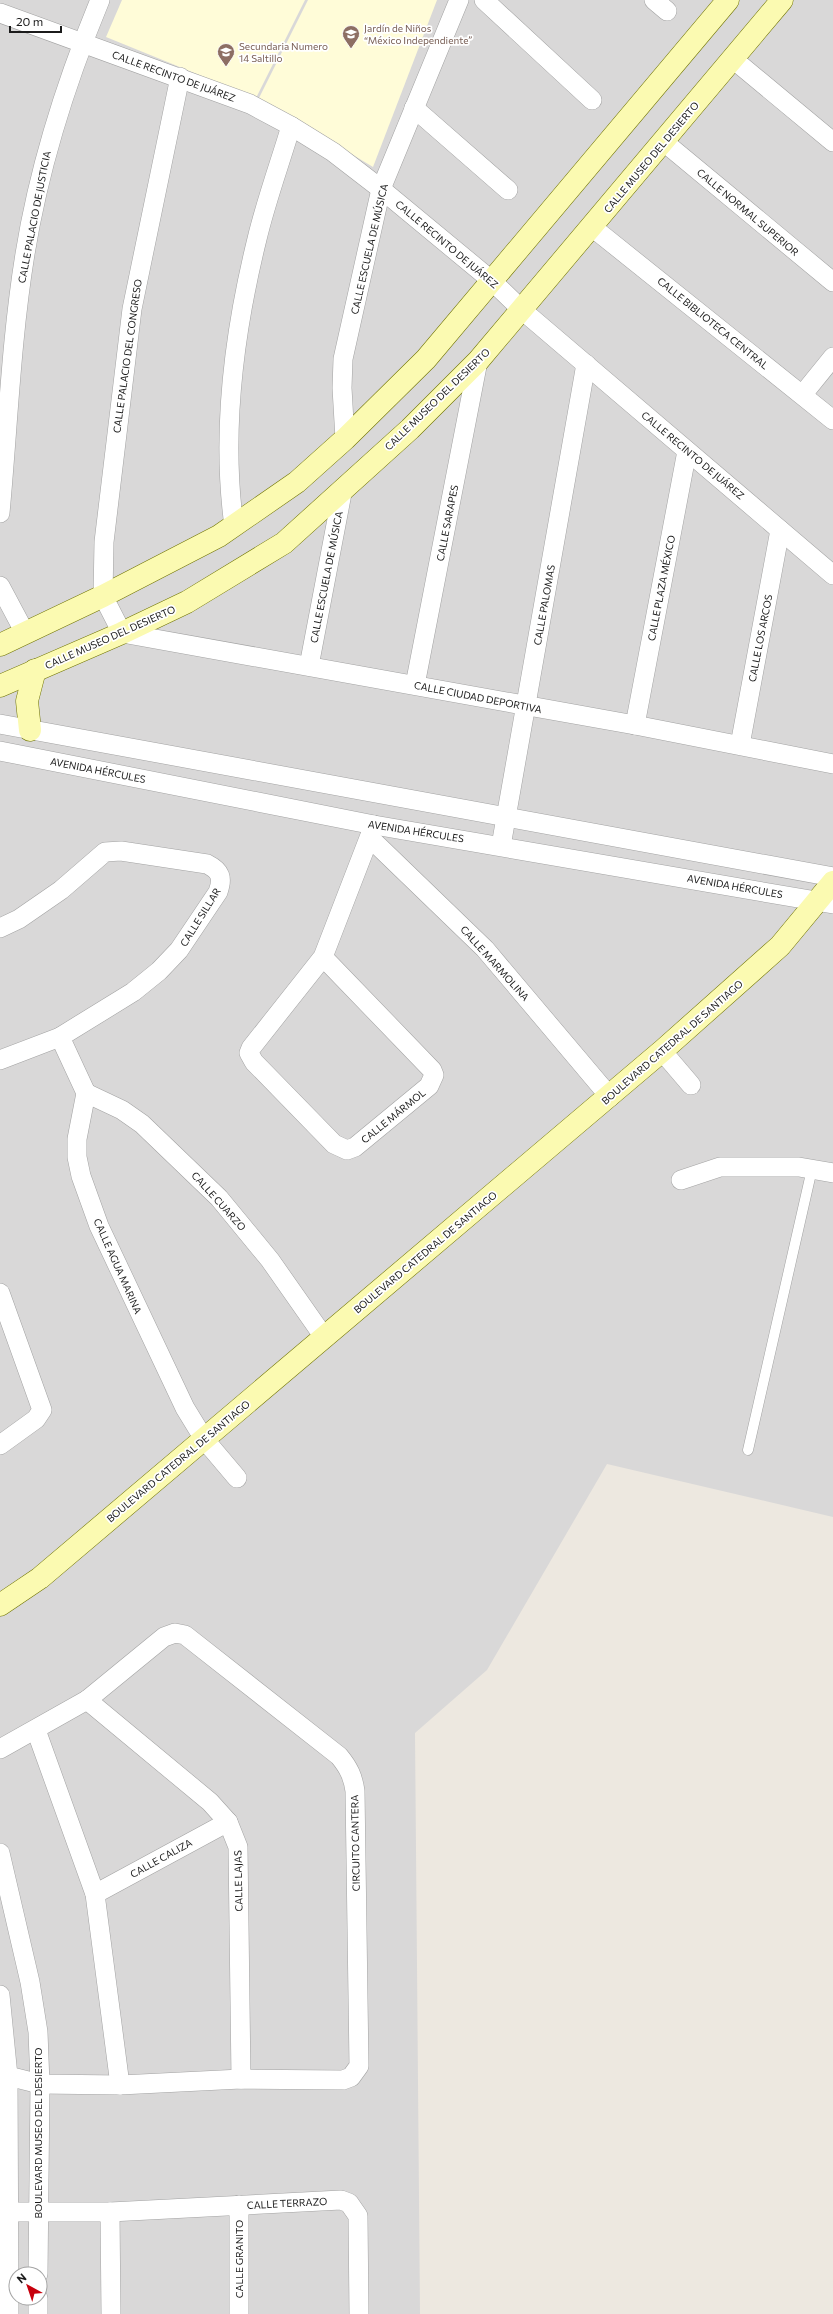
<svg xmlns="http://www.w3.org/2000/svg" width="833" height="2314" viewBox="0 0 833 2314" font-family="Commissioner,sans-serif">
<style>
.residential{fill:#d9d8d8;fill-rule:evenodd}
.education{fill:#fffcd8}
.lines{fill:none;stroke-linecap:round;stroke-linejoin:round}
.lane-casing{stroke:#a2a2a2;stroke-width:11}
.street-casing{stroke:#a2a2a2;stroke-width:20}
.secondary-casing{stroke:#6f7301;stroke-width:23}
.lane{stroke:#fff;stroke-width:10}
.street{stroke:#fff;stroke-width:19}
.secondary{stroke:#fbfab1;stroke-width:22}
.labels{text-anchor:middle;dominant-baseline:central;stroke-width:3.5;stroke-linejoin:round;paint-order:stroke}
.education-label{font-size:10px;fill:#785e54;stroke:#fff;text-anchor:start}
.street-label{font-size:10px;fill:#1b1b1b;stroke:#fff}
</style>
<rect width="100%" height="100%" fill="#ede8e0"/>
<!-- residential -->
<path class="residential" d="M0,0H833V1517L607,1464L487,1670L415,1733L420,2314H0ZM16,2274H40V2298H16Z"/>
<!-- education -->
<g class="education">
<path d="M122,0H305L256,98L106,37Z"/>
<path d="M308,0H437L373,167L259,98Z"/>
</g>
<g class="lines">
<defs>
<path id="lane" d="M748,1450L812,1169"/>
<g id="street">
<path d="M484,0L592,100"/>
<path d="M654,0L667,11"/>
<path d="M0,13L250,104L291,126L333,152L381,189L491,280L522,310L833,575"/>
<path d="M733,59L833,142"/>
<path d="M180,77L132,309L104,542L103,596L122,633L635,725L833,764"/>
<path d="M414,108L508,190"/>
<path d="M664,142L833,282"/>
<path d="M592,227L833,420"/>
<path d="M803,394L833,357"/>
<path d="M345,439L342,388L343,359L381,189L459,0"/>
<path d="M0,513C8,427 11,340 25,254C39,167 66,82 100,0"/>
<path d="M234,526C221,431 234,332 257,239C266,201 280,163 291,126"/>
<path d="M0,586L25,633"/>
<path d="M309,666L343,488"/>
<path d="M415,685L478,361"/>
<path d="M0,724L833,877"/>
<path d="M635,725L687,451"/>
<path d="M740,745L780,530"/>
<path d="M0,751L374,825L833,904"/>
<path d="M370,838L485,949L610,1097"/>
<path d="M501,846L586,364"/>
<path d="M0,928L19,919L61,890L105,852L121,851L207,864C221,871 223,878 218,892L179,950L159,971L133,992L60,1037L0,1060"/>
<path d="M323,957L432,1070L434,1075L429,1086L355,1147L347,1150L334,1144L254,1062L249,1053L251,1048L323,957L374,825"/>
<path d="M60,1037L86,1093L77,1139V1157L81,1176L99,1226L185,1408L204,1439L237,1478"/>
<path d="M662,1051L691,1085"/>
<path d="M86,1093L122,1110L142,1124L219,1198L270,1260L324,1337"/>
<path d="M681,1180L720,1167H799L833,1173"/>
<path d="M0,1293L42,1410L36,1419L0,1445"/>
<path d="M87,1700L210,1802L228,1822L238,1847L241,2079"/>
<path d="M36,1730L95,1894L120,2085"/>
<path d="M0,1749L87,1700L164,1637L175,1633L185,1635L339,1756C349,1768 353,1777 355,1791L359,2066L351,2077L343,2080L241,2079L120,2085L40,2084L8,2076"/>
<path d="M0,1853L30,1982L38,2032L40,2084L38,2274"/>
<path d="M95,1894L228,1822"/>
<path d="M0,1995L8,2076L9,2314"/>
<path d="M239,2205V2314"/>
<path d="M0,2212H110L341,2200L349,2203L358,2216L359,2314"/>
<path d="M110,2212L111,2314"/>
<path d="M38,2298V2314"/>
</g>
<g id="secondary">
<path d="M0,645L103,596L219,536L297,482L345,439L426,359L728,0"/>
<path d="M0,686L122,633L187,602L284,543L410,429L478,361L782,0"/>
<path d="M30,730L27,701L35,670"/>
<path d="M0,1605L40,1578L662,1051L780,946L833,882"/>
</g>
</defs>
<!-- lane casing -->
<use href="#lane" class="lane-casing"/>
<!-- street casing -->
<use href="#street" class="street-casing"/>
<!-- secondary casing -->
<use href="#secondary" class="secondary-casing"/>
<!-- lane -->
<use href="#lane" class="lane"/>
<!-- street -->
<use href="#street" class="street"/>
<!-- secondary -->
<use href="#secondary" class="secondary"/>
</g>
<!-- icons -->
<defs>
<symbol id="school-pin" viewBox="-11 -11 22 30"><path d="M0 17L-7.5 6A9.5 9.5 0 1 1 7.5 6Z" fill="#8d6e63" stroke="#fff"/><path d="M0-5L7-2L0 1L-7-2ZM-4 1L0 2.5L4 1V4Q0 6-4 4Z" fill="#fff"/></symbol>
</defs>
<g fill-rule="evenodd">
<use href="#school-pin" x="341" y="24" width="20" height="27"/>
<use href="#school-pin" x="216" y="42" width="20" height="27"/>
</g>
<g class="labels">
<!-- education labels -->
<g class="education-label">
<text x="364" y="28">Jardín de Niños<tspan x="364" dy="12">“México Independiente”</tspan></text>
<text x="239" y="46">Secundaria Numero<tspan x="239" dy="12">14 Saltillo</tspan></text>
</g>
<!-- street labels -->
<g class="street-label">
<text transform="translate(174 76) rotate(20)">CALLE RECINTO DE JUÁREZ</text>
<text transform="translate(651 157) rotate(-50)">CALLE MUSEO DEL DESIERTO</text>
<text transform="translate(748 212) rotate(40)">CALLE NORMAL SUPERIOR</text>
<text transform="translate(34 217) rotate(-79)">CALLE PALACIO DE JUSTICIA</text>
<text transform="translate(447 244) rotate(40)">CALLE RECINTO DE JUÁREZ</text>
<text transform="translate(369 249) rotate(-77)">CALLE ESCUELA DE MÚSICA</text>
<text transform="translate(713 323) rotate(39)">CALLE BIBLIOTECA CENTRAL</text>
<text transform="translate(127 356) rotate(-82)">CALLE PALACIO DEL CONGRESO</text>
<text transform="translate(437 399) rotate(-44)">CALLE MUSEO DEL DESIERTO</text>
<text transform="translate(693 455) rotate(40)">CALLE RECINTO DE JUÁREZ</text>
<text transform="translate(447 523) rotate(-79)">CALLE SARAPES</text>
<text transform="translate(326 577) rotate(-79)">CALLE ESCUELA DE MÚSICA</text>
<text transform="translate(661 588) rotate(-79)">CALLE PLAZA MÉXICO</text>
<text transform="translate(544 605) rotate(-80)">CALLE PALOMAS</text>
<text transform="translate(110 637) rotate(-24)">CALLE MUSEO DEL DESIERTO</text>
<text transform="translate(760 638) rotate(-79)">CALLE LOS ARCOS</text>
<text transform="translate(478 697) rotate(11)">CALLE CIUDAD DEPORTIVA</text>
<text transform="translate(98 770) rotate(11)">AVENIDA HÉRCULES</text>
<text transform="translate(416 831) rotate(9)">AVENIDA HÉRCULES</text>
<text transform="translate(735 886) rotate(10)">AVENIDA HÉRCULES</text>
<text transform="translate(200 917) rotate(-58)">CALLE SILLAR</text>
<text transform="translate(495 963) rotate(48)">CALLE MARMOLINA</text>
<text transform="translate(672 1042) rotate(-41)">BOULEVARD CATEDRAL DE SANTIAGO</text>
<text transform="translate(393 1116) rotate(-39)">CALLE MÁRMOL</text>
<text transform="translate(219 1201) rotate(48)">CALLE CUARZO</text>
<text transform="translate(425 1252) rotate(-40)">BOULEVARD CATEDRAL DE SANTIAGO</text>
<text transform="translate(118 1266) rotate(66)">CALLE AGUA MARINA</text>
<text transform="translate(178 1461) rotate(-40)">BOULEVARD CATEDRAL DE SANTIAGO</text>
<text transform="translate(355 1843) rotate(-91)">CIRCUITO CANTERA</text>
<text transform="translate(161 1858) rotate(-29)">CALLE CALIZA</text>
<text transform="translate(238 1881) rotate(-91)">CALLE LAJAS</text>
<text transform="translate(38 2133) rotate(-90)">BOULEVARD MUSEO DEL DESIERTO</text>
<text transform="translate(287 2203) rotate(-3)">CALLE TERRAZO</text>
<text transform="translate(239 2259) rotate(-90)">CALLE GRANITO</text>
</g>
</g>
<!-- north arrow -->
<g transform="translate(28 2286) rotate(320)"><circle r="19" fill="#ffffff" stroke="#a4a4a4"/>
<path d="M0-3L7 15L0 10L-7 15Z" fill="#c7000d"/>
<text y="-6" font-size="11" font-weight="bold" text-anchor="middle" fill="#1b1b1b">N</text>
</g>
<!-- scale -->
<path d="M10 26v6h51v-6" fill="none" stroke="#1b1b1b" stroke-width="2"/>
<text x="16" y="26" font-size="12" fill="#1b1b1b" stroke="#ffffff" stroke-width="3" paint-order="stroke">20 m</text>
</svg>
